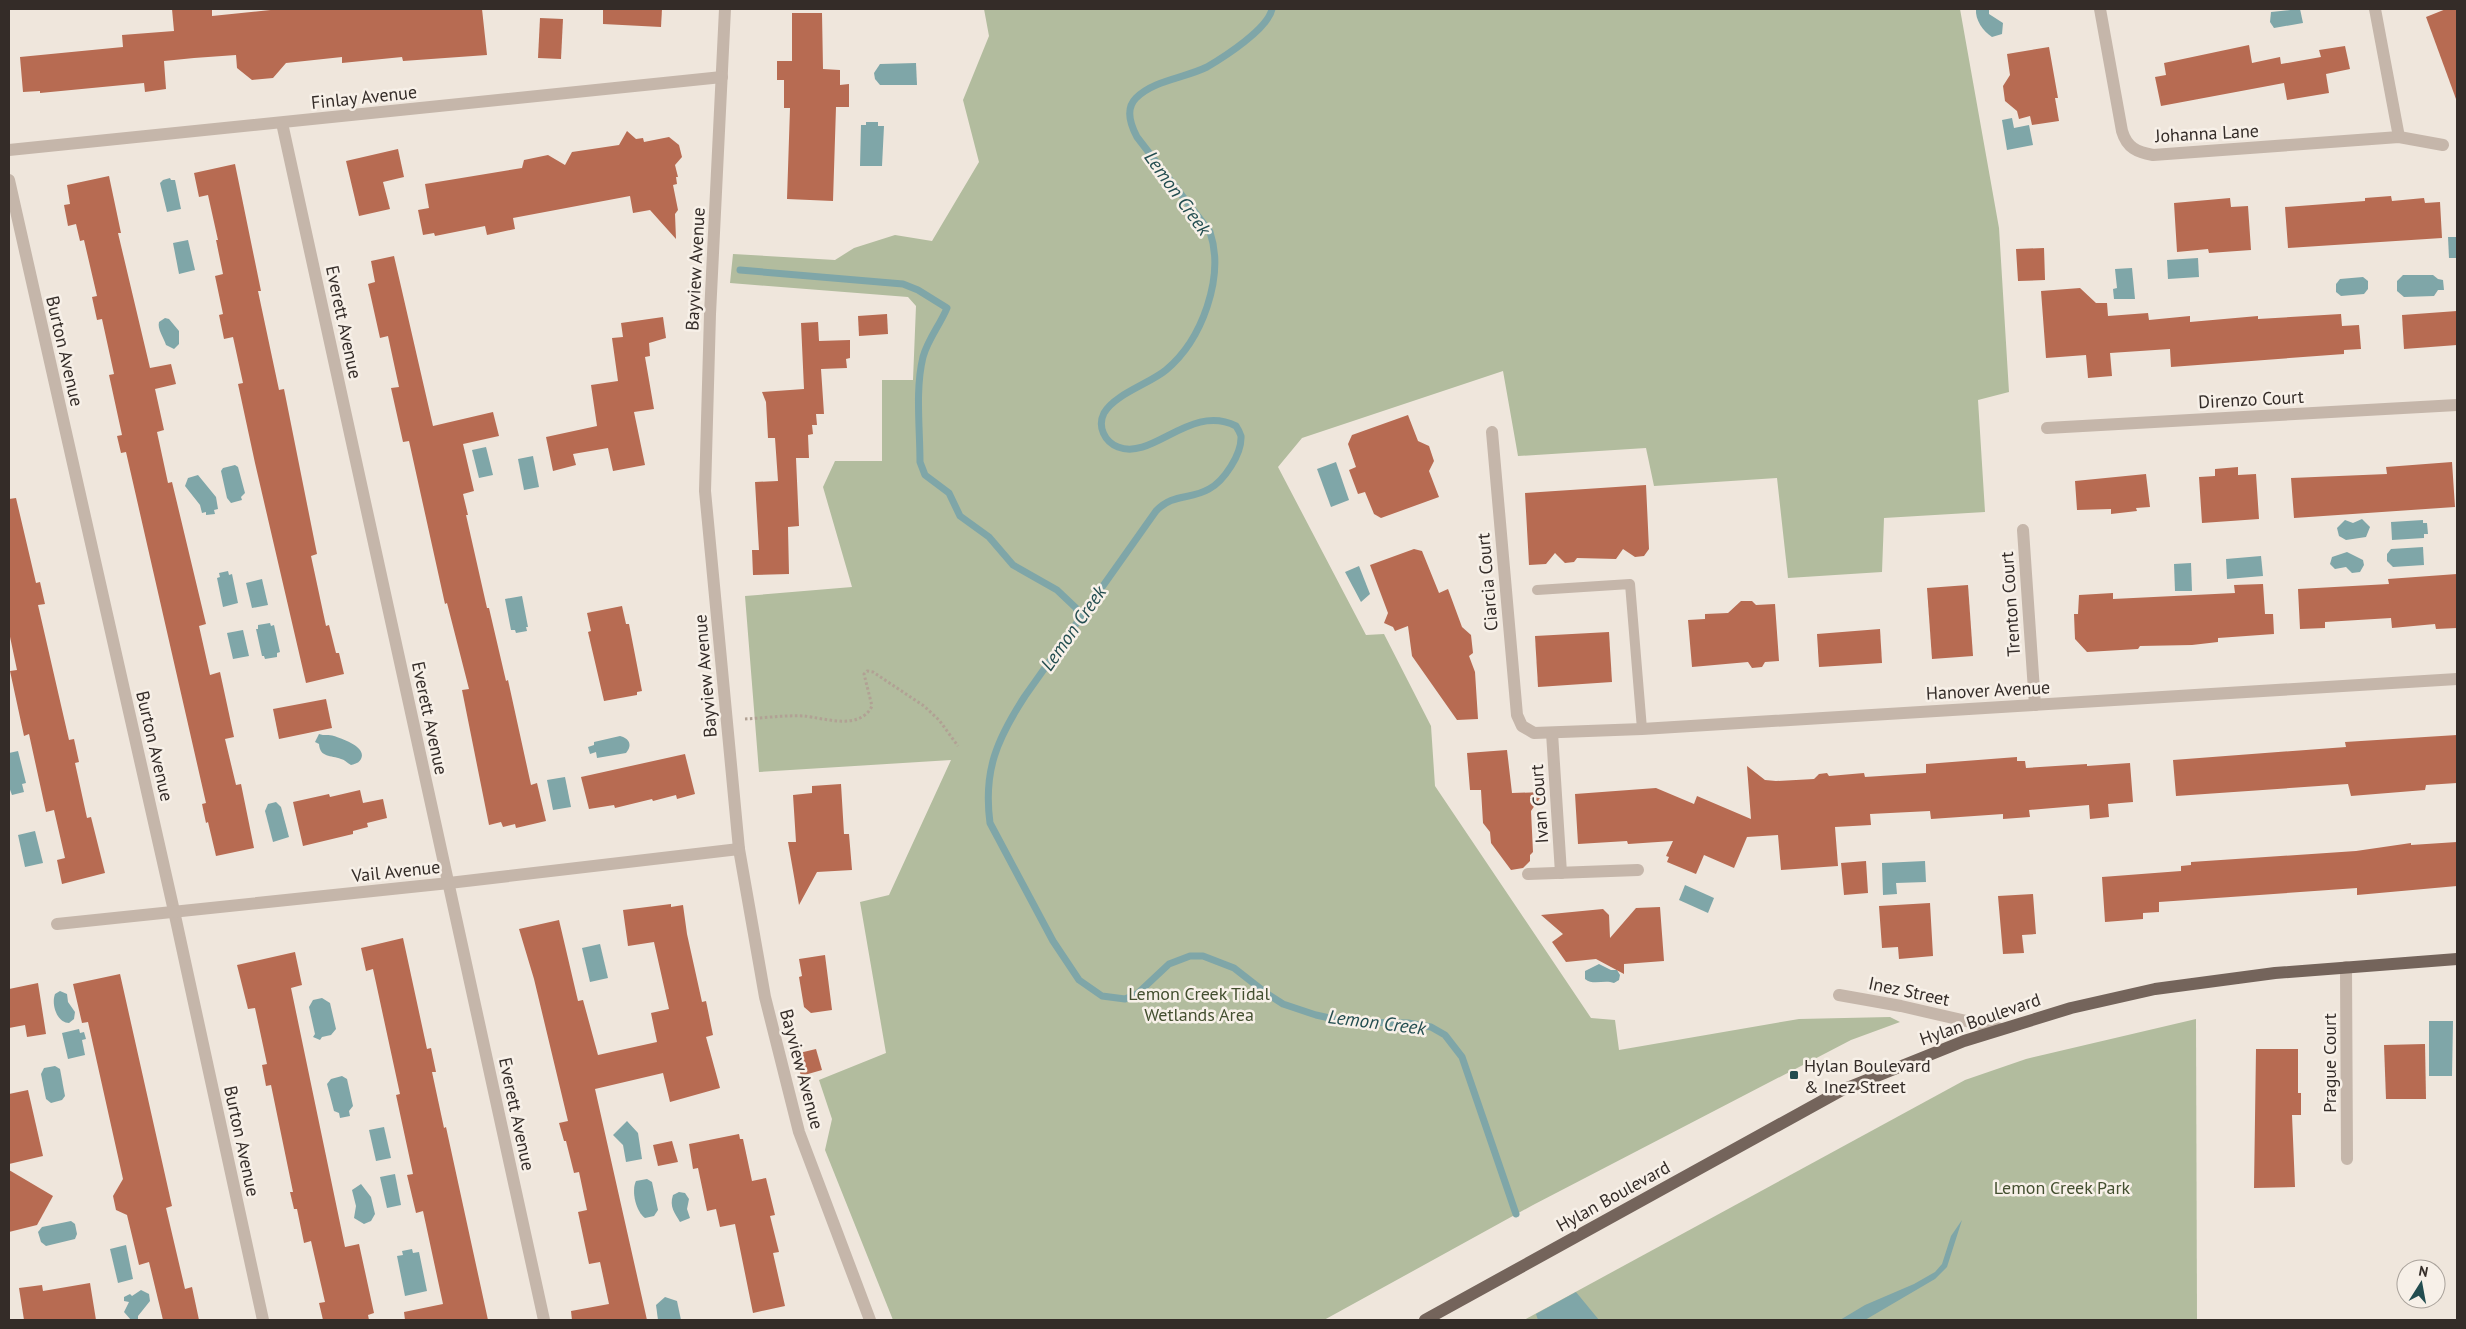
<svg xmlns="http://www.w3.org/2000/svg" width="2466" height="1329" viewBox="0 0 2466 1329" font-family="'PT Sans',sans-serif">
<style>
.green{fill:#b2bc9e}
.water{fill:#7fa6a8}
.lines{fill:none;stroke-linecap:round;stroke-linejoin:round}
.stream{stroke:#7fa6a8;stroke-width:7}
.building{fill:#b76b52}
.path{stroke:#b1a194;stroke-width:3;stroke-dasharray:2.5 2.5;stroke-linecap:butt}
.lane{stroke:#c5b6aa;stroke-width:10}
.street{stroke:#c5b6aa;stroke-width:12}
.primary{stroke:#74645b;stroke-width:12}
.poi-dot{fill:#234d50;stroke:#f7f0e8;stroke-width:2}
.labels{text-anchor:middle;dominant-baseline:central;stroke-width:5;stroke-linejoin:round;paint-order:stroke}
.street-label{font-size:18px;fill:#342c28;stroke:#f7f0e8}
.park-label{font-size:18px;fill:#434f2f;stroke:#f7f0e8}
.poi-label{font-size:18px;fill:#342c28;stroke:#f7f0e8;text-anchor:start}
.water-label{font-size:19px;font-style:italic;fill:#234d50;stroke:#f7f0e8}
</style>
<rect width="100%" height="100%" fill="#efe6dc"/>
<!-- green -->
<g class="green">
<path d="M984,9H1960L1999,228L2009,392L1978,400L1985,512L1884,518L1882,572L1788,578L1777,478L1654,486L1646,448L1518,456L1503,371L1302,438L1278,467L1366,635L1384,634L1431,726L1435,786L1591,1018L1615,1020L1619,1050L1799,1019L1890,1017L1900,1022L1851,1040L1533,1205L1324,1320H893L825,1150L832,1119L819,1080L886,1053L860,902L889,895L951,760L759,772L745,596L852,587L823,487L835,461H882V380H913L916,306L908,297L730,283L733,254L835,260L854,248L895,235L932,241L979,162L963,100L989,36Z"/>
<path d="M2196,1019L2197,1320H1524L1965,1080L2026,1059Z"/>
</g>
<!-- water -->
<g class="water">
<path d="M1976,9H1989V14L2003,23L2002,34L1992,37C1983,31 1975,20 1976,9Z"/>
<path d="M2300,9L2303,23L2274,28L2270,22L2271,12Z"/>
<path d="M916,63L917,85H880L875,79L874,73L880,64Z"/>
<path d="M2012,118L2014,128L2029,125L2033,145L2007,150L2002,120Z"/>
<path d="M866,122H878V126H884L882,166H860L861,125H866Z"/>
<path d="M170,178L171,180H175L181,209L167,212L160,183L163,180Z"/>
<path d="M2448,237H2457V258H2449Z"/>
<path d="M188,240L195,270L179,274L173,243Z"/>
<path d="M2198,258L2199,277L2168,279L2167,260Z"/>
<path d="M2132,268L2135,299H2114L2113,289L2117,288L2115,269Z"/>
<path d="M2403,275H2433L2438,279L2443,280L2444,290H2438L2434,296L2404,297L2397,291V281Z"/>
<path d="M2363,277L2368,281V289L2364,294L2341,296L2336,292V284L2340,279Z"/>
<path d="M165,318L169,319L179,331V344L174,349L166,345C164,338 157,329 159,322Z"/>
<path d="M486,447L493,475L479,478L472,450Z"/>
<path d="M533,456L539,487L524,490L518,459Z"/>
<path d="M1336,462L1349,500L1331,507L1317,469Z"/>
<path d="M235,465L238,467L245,493L241,497L242,500L231,503L227,498L221,471L223,468Z"/>
<path d="M198,475L216,497L218,509L214,510L215,514L206,515V512L202,513L200,505L185,486L188,478Z"/>
<path d="M2362,519L2370,527L2366,537L2346,540L2339,536L2337,528L2345,520L2353,523Z"/>
<path d="M2423,520V523H2427L2428,534H2424V538L2392,540L2391,522Z"/>
<path d="M2423,547L2424,565L2393,567L2387,561V554L2391,549Z"/>
<path d="M2347,552L2363,560L2364,565L2360,572L2352,573L2346,567L2335,569L2330,564L2332,557Z"/>
<path d="M2261,556L2263,576L2227,579L2226,559Z"/>
<path d="M2191,563L2192,591H2175L2174,564Z"/>
<path d="M1359,566L1370,594L1361,602L1345,572Z"/>
<path d="M228,571L229,575L232,574L238,603L223,607L217,578L220,577L219,573Z"/>
<path d="M262,579L268,605L252,608L246,583Z"/>
<path d="M522,596L528,627H526L527,631L516,633L515,630H511L505,599Z"/>
<path d="M270,623L271,626L274,625L280,652L277,653V657L265,659L264,656H262L256,629H258V625Z"/>
<path d="M243,630L249,656L233,659L227,633Z"/>
<path d="M319,734C324,736 329,734 334,736C343,739 367,747 361,759C359,763 355,764 351,765C347,763 345,760 341,759C331,755 320,758 319,744L315,742Z"/>
<path d="M620,736C629,738 633,745 626,753L597,758L596,752L590,754L588,747L594,745V742Z"/>
<path d="M18,751L26,783L22,784L24,792L12,795L9,787V753Z"/>
<path d="M565,777L571,807L553,810L547,780Z"/>
<path d="M276,802L281,807L289,837L273,842L265,811L268,804Z"/>
<path d="M35,831L43,863L25,867L18,835Z"/>
<path d="M1925,861L1926,882L1896,883L1897,894L1883,895L1882,863Z"/>
<path d="M1685,885L1714,898L1708,913L1679,900Z"/>
<path d="M600,944L608,978L590,982L582,948Z"/>
<path d="M1599,964L1611,970H1617L1620,975L1619,980L1614,983C1604,979 1594,986 1585,979V971Z"/>
<path d="M60,991L67,994L68,1002L75,1012L74,1019L69,1023C57,1023 51,1004 55,994Z"/>
<path d="M322,998L330,1003L336,1029L331,1035L322,1037L320,1040L313,1037L315,1034L309,1007L313,1000Z"/>
<path d="M2429,1021H2453L2452,1076H2429Z"/>
<path d="M79,1029L80,1033L84,1032L86,1039L82,1040L85,1055L68,1059L62,1033Z"/>
<path d="M55,1066L60,1069L65,1096L62,1100L51,1103L46,1099L41,1074L44,1068Z"/>
<path d="M342,1076L347,1079L353,1106L349,1111L350,1116L340,1118L339,1113L334,1111L327,1084L331,1079Z"/>
<path d="M627,1121L638,1133L642,1159L626,1162L623,1145L613,1135Z"/>
<path d="M384,1127L391,1158L376,1161L369,1130Z"/>
<path d="M395,1174L401,1205L387,1208L380,1177Z"/>
<path d="M647,1179L652,1182L658,1210L654,1216L645,1218C636,1212 631,1191 636,1181Z"/>
<path d="M361,1184L371,1197L375,1214L371,1221L364,1224L354,1218L356,1206L352,1190Z"/>
<path d="M679,1192L685,1193L689,1199L687,1209L690,1218L680,1222C675,1213 669,1207 673,1195Z"/>
<path d="M1962,1220L1947,1267L1935,1279L1865,1320H1840L1865,1305L1914,1284L1935,1272L1942,1264L1951,1236Z"/>
<path d="M71,1221L75,1224L77,1234L75,1239L46,1246L41,1242L38,1232L42,1227Z"/>
<path d="M126,1245L133,1279L118,1283L110,1249Z"/>
<path d="M412,1249L413,1253L419,1252L427,1291L405,1296L397,1256L403,1255L402,1251Z"/>
<path d="M141,1290L149,1294L150,1301L138,1316V1320H131L124,1312L129,1302L124,1301V1297L130,1294L132,1296Z"/>
<path d="M1576,1292L1599,1320H1538L1536,1314Z"/>
<path d="M665,1297L677,1301L681,1320H658L656,1305Z"/>
</g>
<g class="lines">
<!-- stream -->
<g class="stream">
<path d="M1272,9C1268,29 1224,57 1207,67C1185,78 1154,80 1136,98C1125,109 1130,124 1137,137L1210,232C1225,277 1202,340 1166,370C1149,384 1115,394 1104,413C1097,427 1105,442 1118,447C1153,461 1190,403 1236,426C1238,429 1240,433 1241,436C1242,454 1224,481 1209,489C1190,500 1173,493 1156,511L1025,696C997,739 983,771 990,823L1053,941L1079,980L1102,996L1125,999L1137,994L1169,964L1190,956H1203L1234,968L1266,993L1283,1004L1316,1015L1348,1022L1408,1023L1431,1027L1445,1035L1462,1057L1516,1214"/>
<path d="M740,270L903,284L918,290L947,308C940,325 928,339 923,357C915,390 920,428 920,462L925,475L949,493L960,516L989,537L1013,565L1057,590L1076,608L1080,618"/>
</g>
</g>
<!-- building -->
<g class="building">
<path d="M172,9H212V16L280,9H482L487,55L403,61L402,57L342,63V57L286,63L273,78L252,80L237,68L236,55L194,58L164,61L166,89L145,92L144,83L40,93V91L23,92L20,57L123,47L122,35L174,31Z"/>
<path d="M603,9H662L661,27L603,24Z"/>
<path d="M2446,9H2457L2456,99L2426,17Z"/>
<path d="M792,13H822L823,69L840,70V85L849,84V107H836L833,201L787,199L790,108H784V80H777V61H792Z"/>
<path d="M540,18L563,19L561,59L538,58Z"/>
<path d="M2249,45L2252,63L2280,57L2281,64L2321,57L2319,50L2345,46L2350,69L2326,74L2329,93L2287,100L2284,83L2161,106L2155,77L2166,75L2164,63Z"/>
<path d="M2049,47L2058,98H2055L2059,121L2032,125L2030,116L2019,119L2017,111L2005,101L2003,86L2010,75L2007,54Z"/>
<path d="M627,131L636,139L643,138L644,142L669,137L679,145L682,157L675,165L678,177H676L677,184L673,185L678,210L675,214L676,239L650,210L633,213L630,196L513,218L515,229L487,235L485,226L435,236L434,233L423,235L418,210L429,208L425,184L522,168L524,160L548,155L565,165L572,152L619,145Z"/>
<path d="M398,149L404,177L383,182L390,209L359,216L346,161Z"/>
<path d="M235,164L261,291H258L279,390L284,389L317,554L311,556L326,626L329,625L336,653H339L344,674L306,683L255,463L238,384L243,383L233,337L224,339L219,315L223,314L215,276L223,274L216,240H218L208,195L199,197L194,173Z"/>
<path d="M109,176L121,233H118L150,368L171,364L176,384L155,389L164,430L157,432L168,483L172,482L206,624L199,626L210,675L220,672L234,737L225,739L236,785L241,784L254,848L216,856L208,822L206,823L202,804L206,803L126,452L121,453L117,436L122,435L109,375L114,374L102,319L97,320L92,297L97,296L84,240L80,241L76,224L68,226L64,205L70,204L67,185Z"/>
<path d="M2391,196L2392,201L2424,198L2425,203L2440,202L2442,238L2288,248L2285,207L2365,201V198Z"/>
<path d="M2230,198L2231,207L2248,206L2251,250L2209,253L2208,249L2177,252L2174,203Z"/>
<path d="M2044,248L2045,280L2018,281L2016,249Z"/>
<path d="M394,256L433,426L493,412L499,436L463,444L474,491L463,494L468,515H466L487,608H489L506,681L508,680L531,785L537,783L546,821L516,828L515,824L503,827L501,822L489,825L462,690L469,689L447,603L445,604L409,441L403,442L391,388L399,387L388,336L380,338L368,284L375,282L371,261Z"/>
<path d="M2080,288L2096,303H2107L2108,316L2148,313L2149,320L2190,316V322L2258,316V319L2341,314L2342,326L2359,325L2361,349L2344,350V354L2171,367L2170,349L2110,353L2112,376L2088,378L2086,355L2046,358L2041,291Z"/>
<path d="M2457,311V345L2404,349L2402,315Z"/>
<path d="M887,314L888,334L859,336L858,316Z"/>
<path d="M663,317L666,338L649,343L650,356L645,357L654,409L634,412L645,465L613,471L608,448L573,454L576,465L553,471L546,437L597,426L591,385L618,381L612,338L623,337L621,323Z"/>
<path d="M818,322L819,341L850,340V358L846,359L847,368L821,369L824,414H816L817,425H812L813,434L808,435L809,458H796L799,526L788,527L789,574L753,575L752,550H759L755,482L778,481L775,438H768L766,402L762,392L804,389L801,323Z"/>
<path d="M1408,415L1418,441L1429,446L1434,461L1429,471L1439,497L1381,518L1374,514L1365,492L1358,494L1349,470L1356,467L1348,444L1352,435Z"/>
<path d="M2452,462L2455,507L2294,518L2291,478L2387,474L2386,467Z"/>
<path d="M2238,467V475L2256,474L2259,519L2202,523L2199,477L2215,476V469Z"/>
<path d="M2146,474L2150,507L2136,508L2137,511L2111,514V509L2077,510L2075,481Z"/>
<path d="M1646,485L1649,549L1644,556L1635,557L1623,549L1616,559L1577,558L1574,562L1565,563L1555,553L1546,564L1529,565L1525,493Z"/>
<path d="M16,498L36,583L40,582L45,604L38,605L69,740L74,739L79,762L75,763L87,818L91,817L105,873L62,884L57,860L65,858L54,810L46,812L29,734L24,736L10,671L17,670L9,632V499Z"/>
<path d="M1414,549L1422,551L1439,593L1448,589L1462,627L1471,635L1473,653L1469,656L1475,672L1478,719L1457,720L1412,656L1408,626L1395,631L1393,627L1384,623L1388,613L1370,565Z"/>
<path d="M2457,574V628L2436,629L2435,624L2392,628L2391,618L2325,622V628L2300,629L2298,589L2389,584L2388,579Z"/>
<path d="M2263,584L2265,614H2273L2274,634L2218,638V642L2192,645L2140,646L2138,649L2087,652L2075,639L2074,614H2078L2079,595L2113,593V599L2235,593L2234,585Z"/>
<path d="M1968,585L1973,656L1932,659L1927,588Z"/>
<path d="M1741,601H1752L1756,605L1775,604L1779,661L1765,662L1762,667L1752,668L1748,662L1692,667L1688,620L1705,619V614L1728,613Z"/>
<path d="M622,606L626,624H629L642,691L637,692V695L604,701L588,632L591,631L587,613Z"/>
<path d="M1880,629L1882,663L1819,667L1817,634Z"/>
<path d="M1609,632L1612,682L1538,687L1535,636Z"/>
<path d="M326,699L332,728L279,739L273,709Z"/>
<path d="M2457,735V783L2426,785L2425,790L2351,796L2348,784L2176,796L2173,760L2346,747L2345,742Z"/>
<path d="M1507,750L1512,793L1544,792L1531,811L1533,852L1530,855V861L1523,868L1511,870L1491,843L1490,832L1483,823L1481,790H1470L1467,753Z"/>
<path d="M685,754L695,794L677,799L676,795L653,801L652,799L615,808L614,805L589,809L581,777Z"/>
<path d="M2017,757V761H2025L2026,768L2087,764V766L2130,763L2133,802L2108,804L2109,817L2090,819L2089,805L2029,810L2030,817L2003,819V814L1931,819L1930,811L1870,814L1871,825L1835,827L1838,866L1781,870L1778,835L1747,837L1734,868L1704,855L1696,874L1667,862L1669,857L1666,856L1673,841L1628,844L1627,841L1578,844L1575,794L1656,788L1694,804L1697,796L1751,819L1747,766L1765,780L1776,781L1814,779L1819,774L1827,773L1829,776L1864,773L1865,777L1926,773V764Z"/>
<path d="M841,784L844,834H849L852,870L817,872L799,905L788,842H796L793,795L812,793V786Z"/>
<path d="M360,790L363,803L383,799L387,818L367,823L368,827L353,831V834L303,846L293,802L329,794L330,797Z"/>
<path d="M2457,842V886L2357,895V888L2159,902V912L2143,913V919L2105,922L2102,877L2181,871V866L2191,865V862L2356,851L2411,843V845Z"/>
<path d="M1866,861L1868,893L1844,895L1841,863Z"/>
<path d="M2033,894L2036,934L2022,935L2024,953L2003,954L1998,896Z"/>
<path d="M1930,903L1933,956L1899,959L1898,947L1882,948L1879,906Z"/>
<path d="M671,904V907L683,905L687,934L702,1002L706,1001L713,1035L706,1037L720,1088L670,1102L663,1073L595,1089L647,1320H572L571,1311L609,1304L600,1262L589,1264L578,1212L587,1210L579,1172L574,1173L566,1141H564L559,1123L568,1121L534,979L519,929L559,920L578,1001L583,1000L598,1055L657,1042L651,1013L669,1009L654,942L628,946L623,910Z"/>
<path d="M1660,907L1664,961L1624,964V974L1596,959L1566,962L1552,942L1563,934L1541,915L1603,909L1609,915L1610,938L1636,908Z"/>
<path d="M403,938L427,1049L431,1048L436,1072H432L444,1128L446,1127L488,1320H405L404,1312L443,1304L423,1211L416,1213L407,1175L413,1174L396,1095L400,1094L373,969L366,971L361,948Z"/>
<path d="M295,952L302,985L291,988L345,1247L359,1244L374,1313L368,1315L369,1320H323L319,1303L325,1302L311,1241L304,1243L297,1209H294L290,1192H293L271,1085L266,1086L262,1065L267,1064L255,1008L248,1009L237,965Z"/>
<path d="M825,955L832,1010L811,1013L804,1007L799,977L802,976L799,959Z"/>
<path d="M120,974L172,1206L166,1208L185,1289L192,1287L199,1320H163L149,1262L139,1265L127,1215L116,1210L113,1196L123,1179L88,1022L82,1023L73,984Z"/>
<path d="M38,983L46,1034L27,1037L25,1025L9,1028V989Z"/>
<path d="M2425,1044L2426,1099H2386L2384,1045Z"/>
<path d="M816,1049L822,1070L801,1076L795,1054Z"/>
<path d="M2256,1049H2298V1093H2301V1115H2292L2295,1187L2254,1188Z"/>
<path d="M28,1090L43,1156L9,1164V1094Z"/>
<path d="M739,1134L740,1139H743L752,1181L766,1178L775,1215L770,1216L779,1252L773,1253L785,1306L753,1313L735,1224L720,1227L716,1209L707,1211L698,1168L693,1169L689,1144Z"/>
<path d="M672,1141L678,1162L658,1166L653,1145Z"/>
<path d="M9,1170L53,1196L37,1225L9,1232Z"/>
<path d="M90,1283L96,1320H24L19,1288L42,1285L43,1291Z"/>
</g>
<g class="lines">
<!-- path -->
<path class="path" d="M745,719C764,718 784,715 804,716C824,718 860,731 872,706L864,674L867,671L873,672L924,706L939,720L958,746"/>
<!-- lane -->
<path class="lane" d="M1537,590L1630,584L1642,729"/>
<!-- street -->
<g class="street">
<path d="M725,9L710,314L705,491L739,849L765,997L799,1132L870,1320"/>
<path d="M2100,9L2122,131C2127,148 2137,152 2153,155L2399,137L2443,145"/>
<path d="M2375,9L2399,137"/>
<path d="M282,123L544,1320"/>
<path d="M9,150L722,77"/>
<path d="M9,180L174,911L263,1320"/>
<path d="M2047,428L2457,405"/>
<path d="M1492,432L1517,715L1522,726L1534,733L1642,729L2457,679"/>
<path d="M2023,530L2035,705"/>
<path d="M1552,733L1561,873"/>
<path d="M1528,874L1638,870"/>
<path d="M57,924L449,883L739,849"/>
<path d="M2346,967L2347,1159"/>
<path d="M1839,995L1901,1006L2001,1029"/>
</g>
<!-- primary -->
<path class="primary" d="M1425,1320L1842,1090L1964,1041L2071,1008L2155,989L2275,973L2457,959"/>
</g>
<!-- markers -->
<rect class="poi-dot" x="1789" y="1070" width="10" height="10" rx="2.5"/>
<g class="labels">
<!-- street labels -->
<g class="street-label">
<text transform="translate(364 97) rotate(-6)">Finlay Avenue</text>
<text transform="translate(2207 133) rotate(-3)">Johanna Lane</text>
<text transform="translate(695 269) rotate(-87)">Bayview Avenue</text>
<text transform="translate(344 322) rotate(78)">Everett Avenue</text>
<text transform="translate(65 351) rotate(77)">Burton Avenue</text>
<text transform="translate(2251 399) rotate(-3)">Direnzo Court</text>
<text transform="translate(1487 582) rotate(-95)">Ciarcia Court</text>
<text transform="translate(2010 604) rotate(-94)">Trenton Court</text>
<text transform="translate(705 676) rotate(-95)">Bayview Avenue</text>
<text transform="translate(1988 690) rotate(-3)">Hanover Avenue</text>
<text transform="translate(430 718) rotate(78)">Everett Avenue</text>
<text transform="translate(155 746) rotate(77)">Burton Avenue</text>
<text transform="translate(1539 804) rotate(-94)">Ivan Court</text>
<text transform="translate(396 871) rotate(-6)">Vail Avenue</text>
<text transform="translate(1909 991) rotate(12)">Inez Street</text>
<text transform="translate(1980 1019) rotate(-19)">Hylan Boulevard</text>
<text transform="translate(2329 1063) rotate(-90)">Prague Court</text>
<text transform="translate(802 1069) rotate(75)">Bayview Avenue</text>
<text transform="translate(517 1114) rotate(78)">Everett Avenue</text>
<text transform="translate(242 1141) rotate(78)">Burton Avenue</text>
<text transform="translate(1613 1196) rotate(-29)">Hylan Boulevard</text>
</g>
<!-- park labels -->
<g class="park-label">
<text x="1199" y="993">Lemon Creek Tidal<tspan x="1199" dy="21">Wetlands Area</tspan></text>
<text x="2062" y="1187">Lemon Creek Park</text>
</g>
<!-- poi labels -->
<g class="poi-label">
<text x="1804" y="1065">Hylan Boulevard<tspan x="1804" dy="21">&amp; Inez Street</tspan></text>
</g>
<!-- water labels -->
<g class="water-label">
<text transform="translate(1178 193) rotate(54)">Lemon Creek</text>
<text transform="translate(1073 628) rotate(-55)">Lemon Creek</text>
<text transform="translate(1377 1022) rotate(7)">Lemon Creek</text>
</g>
</g>
<!-- border -->
<rect width="2466" height="1329" fill="none" stroke="#342c28" stroke-width="20"/>
<!-- north arrow -->
<g transform="translate(2421 1284) rotate(11)"><circle r="24" fill="#f7f0e8" stroke="#a9a29b"/>
<path d="M0-4L9 19L0 12L-9 19Z" fill="#234d50"/>
<text y="-8" font-size="14" font-weight="bold" text-anchor="middle" fill="#342c28">N</text>
</g>
</svg>
